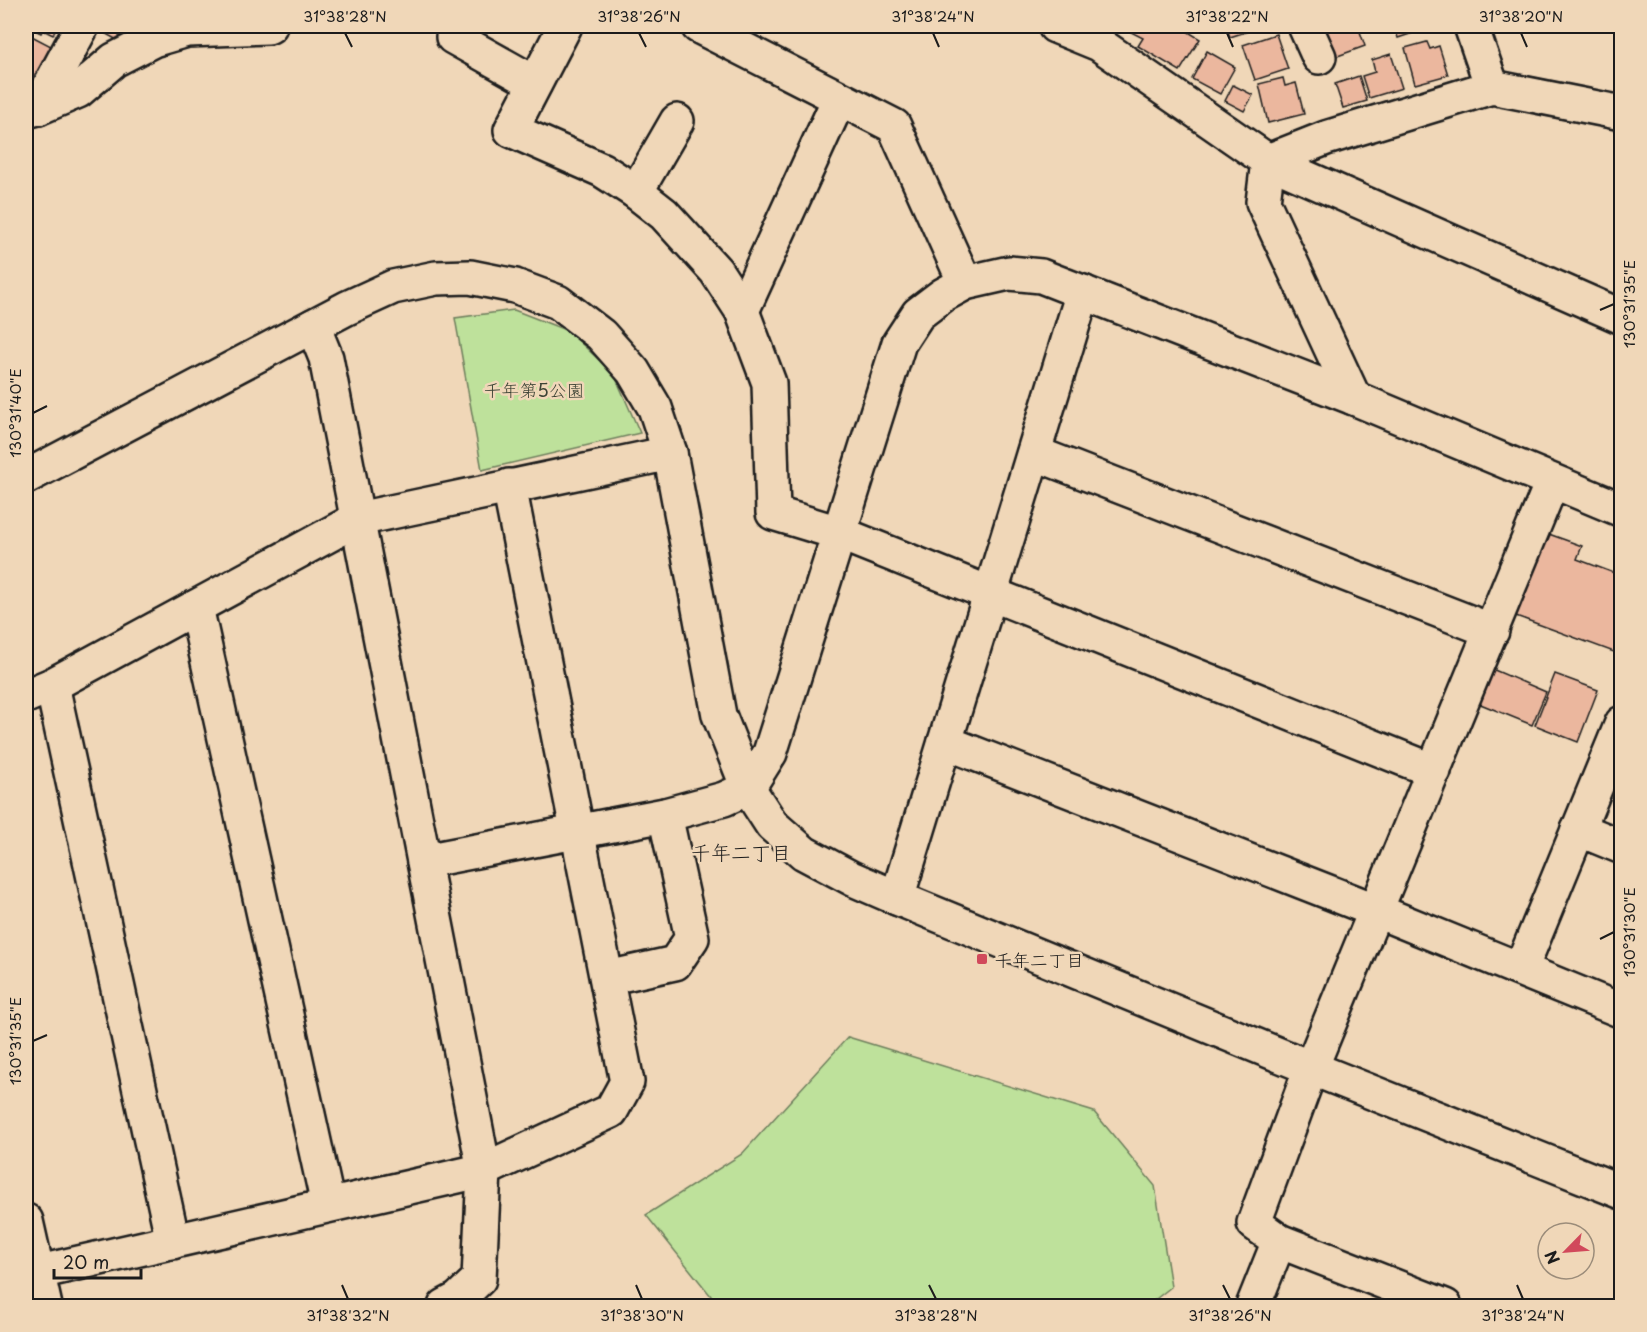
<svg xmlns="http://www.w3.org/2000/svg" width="1647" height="1332" viewBox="0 0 1647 1332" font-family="'Playpen Sans','Klee One',sans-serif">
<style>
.green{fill:#bee19b;stroke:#6d7e5c;stroke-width:1.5}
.building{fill:#ebb79e;stroke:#1c1c1c;stroke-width:1.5}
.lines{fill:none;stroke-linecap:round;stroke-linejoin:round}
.minor-casing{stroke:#1c1c1c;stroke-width:38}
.tertiary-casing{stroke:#1c1c1c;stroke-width:38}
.minor{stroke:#f0d7b8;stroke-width:33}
.tertiary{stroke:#f0d7b8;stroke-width:33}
.ticks{fill:none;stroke:#1c1c1c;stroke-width:2}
.poi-dot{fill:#d1495b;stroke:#f0d7b8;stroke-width:2}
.labels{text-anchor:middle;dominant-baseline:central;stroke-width:5;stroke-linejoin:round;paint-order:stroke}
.park-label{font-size:18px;fill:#3c4335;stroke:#f0d7b8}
.poi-label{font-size:18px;fill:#1c1c1c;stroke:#f0d7b8;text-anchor:start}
.neighbourhood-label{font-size:20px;fill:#1c1c1c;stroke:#f0d7b8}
.neatline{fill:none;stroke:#1c1c1c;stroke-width:2}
.ticks-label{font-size:15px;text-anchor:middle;fill:#1c1c1c}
</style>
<rect width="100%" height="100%" fill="#f0d7b8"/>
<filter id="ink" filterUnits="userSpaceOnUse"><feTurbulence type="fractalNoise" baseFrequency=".0167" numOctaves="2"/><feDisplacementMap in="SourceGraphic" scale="12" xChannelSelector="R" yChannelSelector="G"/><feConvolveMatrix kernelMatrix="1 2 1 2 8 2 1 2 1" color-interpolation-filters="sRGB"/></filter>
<g filter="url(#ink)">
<!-- green -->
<g class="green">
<path d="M514,310L568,331L614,374L640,433L482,470L455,318Z"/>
<path d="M848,1037L1094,1112L1155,1186L1171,1287L1147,1306H719L646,1215L742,1154Z"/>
</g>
<!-- building -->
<g class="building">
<path d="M26,26H57L53,35L43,30L41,33Z"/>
<path d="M99,26H127L119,41L97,29Z"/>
<path d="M1135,26H1166L1175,31L1179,26L1200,39L1180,71L1138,46L1143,38L1131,32Z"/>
<path d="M1226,26H1264L1230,37Z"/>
<path d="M1324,26H1358L1365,46L1335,57Z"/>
<path d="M1394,26H1434L1398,38Z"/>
<path d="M26,33L51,46L31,86L26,83Z"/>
<path d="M1276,34L1288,69L1255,80L1243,45Z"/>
<path d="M1427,42L1430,49L1439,46L1448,75L1415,84L1405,48Z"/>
<path d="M1207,51L1235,67L1220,94L1192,79Z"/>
<path d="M1391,54L1402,88L1369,98L1362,76L1375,72L1372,60Z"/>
<path d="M1359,76L1367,101L1343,108L1335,84Z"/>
<path d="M1283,78L1285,86L1296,83L1304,114L1268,123L1259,84Z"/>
<path d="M1233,85L1253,95L1244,111L1225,101Z"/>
<path d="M1546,533L1582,546L1577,559L1622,576V655L1516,616Z"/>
<path d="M1492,669L1546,692L1532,725L1478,703Z"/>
<path d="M1555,674L1598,690L1578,742L1535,725Z"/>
</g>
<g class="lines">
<defs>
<g id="minor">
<path d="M565,26L511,130L602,170L636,192L664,214L716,271L742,311L769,383L773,513L839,533L1434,771"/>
<path d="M698,26L894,126L965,283"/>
<path d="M1055,26L1099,44L1268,161L1622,317"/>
<path d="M1305,26L1319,57"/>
<path d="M1471,26L1492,87"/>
<path d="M453,37L535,83"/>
<path d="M38,108L82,26"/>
<path d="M26,111L38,108L78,91L114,60L153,40L187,30L268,27L270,26"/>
<path d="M1268,161L1326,138L1492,87L1622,113"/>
<path d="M1268,161L1263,202L1354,398"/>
<path d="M636,192L677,121"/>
<path d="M742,311L839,99"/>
<path d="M313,326L326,358L484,1170L479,1279L458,1299L445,1306"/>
<path d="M1034,453L1492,631"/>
<path d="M196,607L328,1205"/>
<path d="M52,685L173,1242"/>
<path d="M26,696L52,685L358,519L670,453"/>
<path d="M945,742L1377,911L1622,1011"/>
<path d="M1578,829L1622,847"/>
<path d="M424,861L665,815L724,799L748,788L770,753L899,343L918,314L943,295L965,283L1009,273L1041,276L1354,398L1622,510"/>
<path d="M897,898L1083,292"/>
<path d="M1521,969L1622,723"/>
<path d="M607,978L675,963L692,938L665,815"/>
<path d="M26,1221L45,1306"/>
<path d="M26,1275L484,1170L611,1111L627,1082L509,486"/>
<path d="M1253,1306L1279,1241"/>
<path d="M1445,1306L1279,1241L1254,1223L1311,1068L1552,482"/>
</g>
<path id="tertiary" d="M26,477L347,308L393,287L436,278L470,277L515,286L558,302L601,335L633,371L655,408L670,453L719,715L748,788L772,825L804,853L853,879L897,898L1311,1068L1622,1192"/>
</defs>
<!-- minor casing -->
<use href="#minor" class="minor-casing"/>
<!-- tertiary casing -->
<use href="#tertiary" class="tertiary-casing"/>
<!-- minor -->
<use href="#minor" class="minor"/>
<!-- tertiary -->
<use href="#tertiary" class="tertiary"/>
</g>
</g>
<!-- ticks -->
<path class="ticks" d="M345,33L352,47M639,33L646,47M933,33L939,47M1227,33L1233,47M1521,33L1527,47M1600,310L1614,304M33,413L47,406M1600,939L1614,932M33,1041L47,1035M342,1285L348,1299M636,1285L642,1299M929,1285L936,1299M1223,1285L1230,1299M1517,1285L1523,1299"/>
<!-- markers -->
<rect class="poi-dot" x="976" y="953" width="12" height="12" rx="3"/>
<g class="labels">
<!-- park labels -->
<g class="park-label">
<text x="534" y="389">千年第5公園</text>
</g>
<!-- poi labels -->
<g class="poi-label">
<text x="994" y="959">千年二丁目</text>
</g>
<!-- neighbourhood labels -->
<g class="neighbourhood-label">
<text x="741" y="852">千年二丁目</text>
</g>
</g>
<!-- margin -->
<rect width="1647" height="1332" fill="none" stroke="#f0d7b8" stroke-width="66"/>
<!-- north arrow -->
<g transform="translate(1566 1251) rotate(245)"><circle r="28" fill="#f0d7b8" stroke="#9b8c7a" stroke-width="1.5"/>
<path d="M0-4.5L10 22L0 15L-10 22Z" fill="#d1495b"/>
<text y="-9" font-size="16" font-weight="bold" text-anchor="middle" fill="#1c1c1c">N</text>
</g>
<!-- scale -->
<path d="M54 1269v9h87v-9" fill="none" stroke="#1c1c1c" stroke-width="3"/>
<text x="63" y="1269" font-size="18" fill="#1c1c1c" stroke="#f0d7b8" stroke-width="4.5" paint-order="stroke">20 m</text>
<rect x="33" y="33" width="1581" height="1266" class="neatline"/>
<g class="ticks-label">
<text x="345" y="22">31°38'28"N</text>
<text x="639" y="22">31°38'26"N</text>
<text x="933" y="22">31°38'24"N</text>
<text x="1227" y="22">31°38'22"N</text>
<text x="1521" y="22">31°38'20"N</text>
<text transform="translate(1630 304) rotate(-90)" y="5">130°31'35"E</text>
<text transform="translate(16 413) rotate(-90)" y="5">130°31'40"E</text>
<text transform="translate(1630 932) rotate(-90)" y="5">130°31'30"E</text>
<text transform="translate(16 1041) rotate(-90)" y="5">130°31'35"E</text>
<text x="348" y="1321">31°38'32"N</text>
<text x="642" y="1321">31°38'30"N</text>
<text x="936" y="1321">31°38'28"N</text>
<text x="1230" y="1321">31°38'26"N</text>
<text x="1523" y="1321">31°38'24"N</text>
</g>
</svg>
